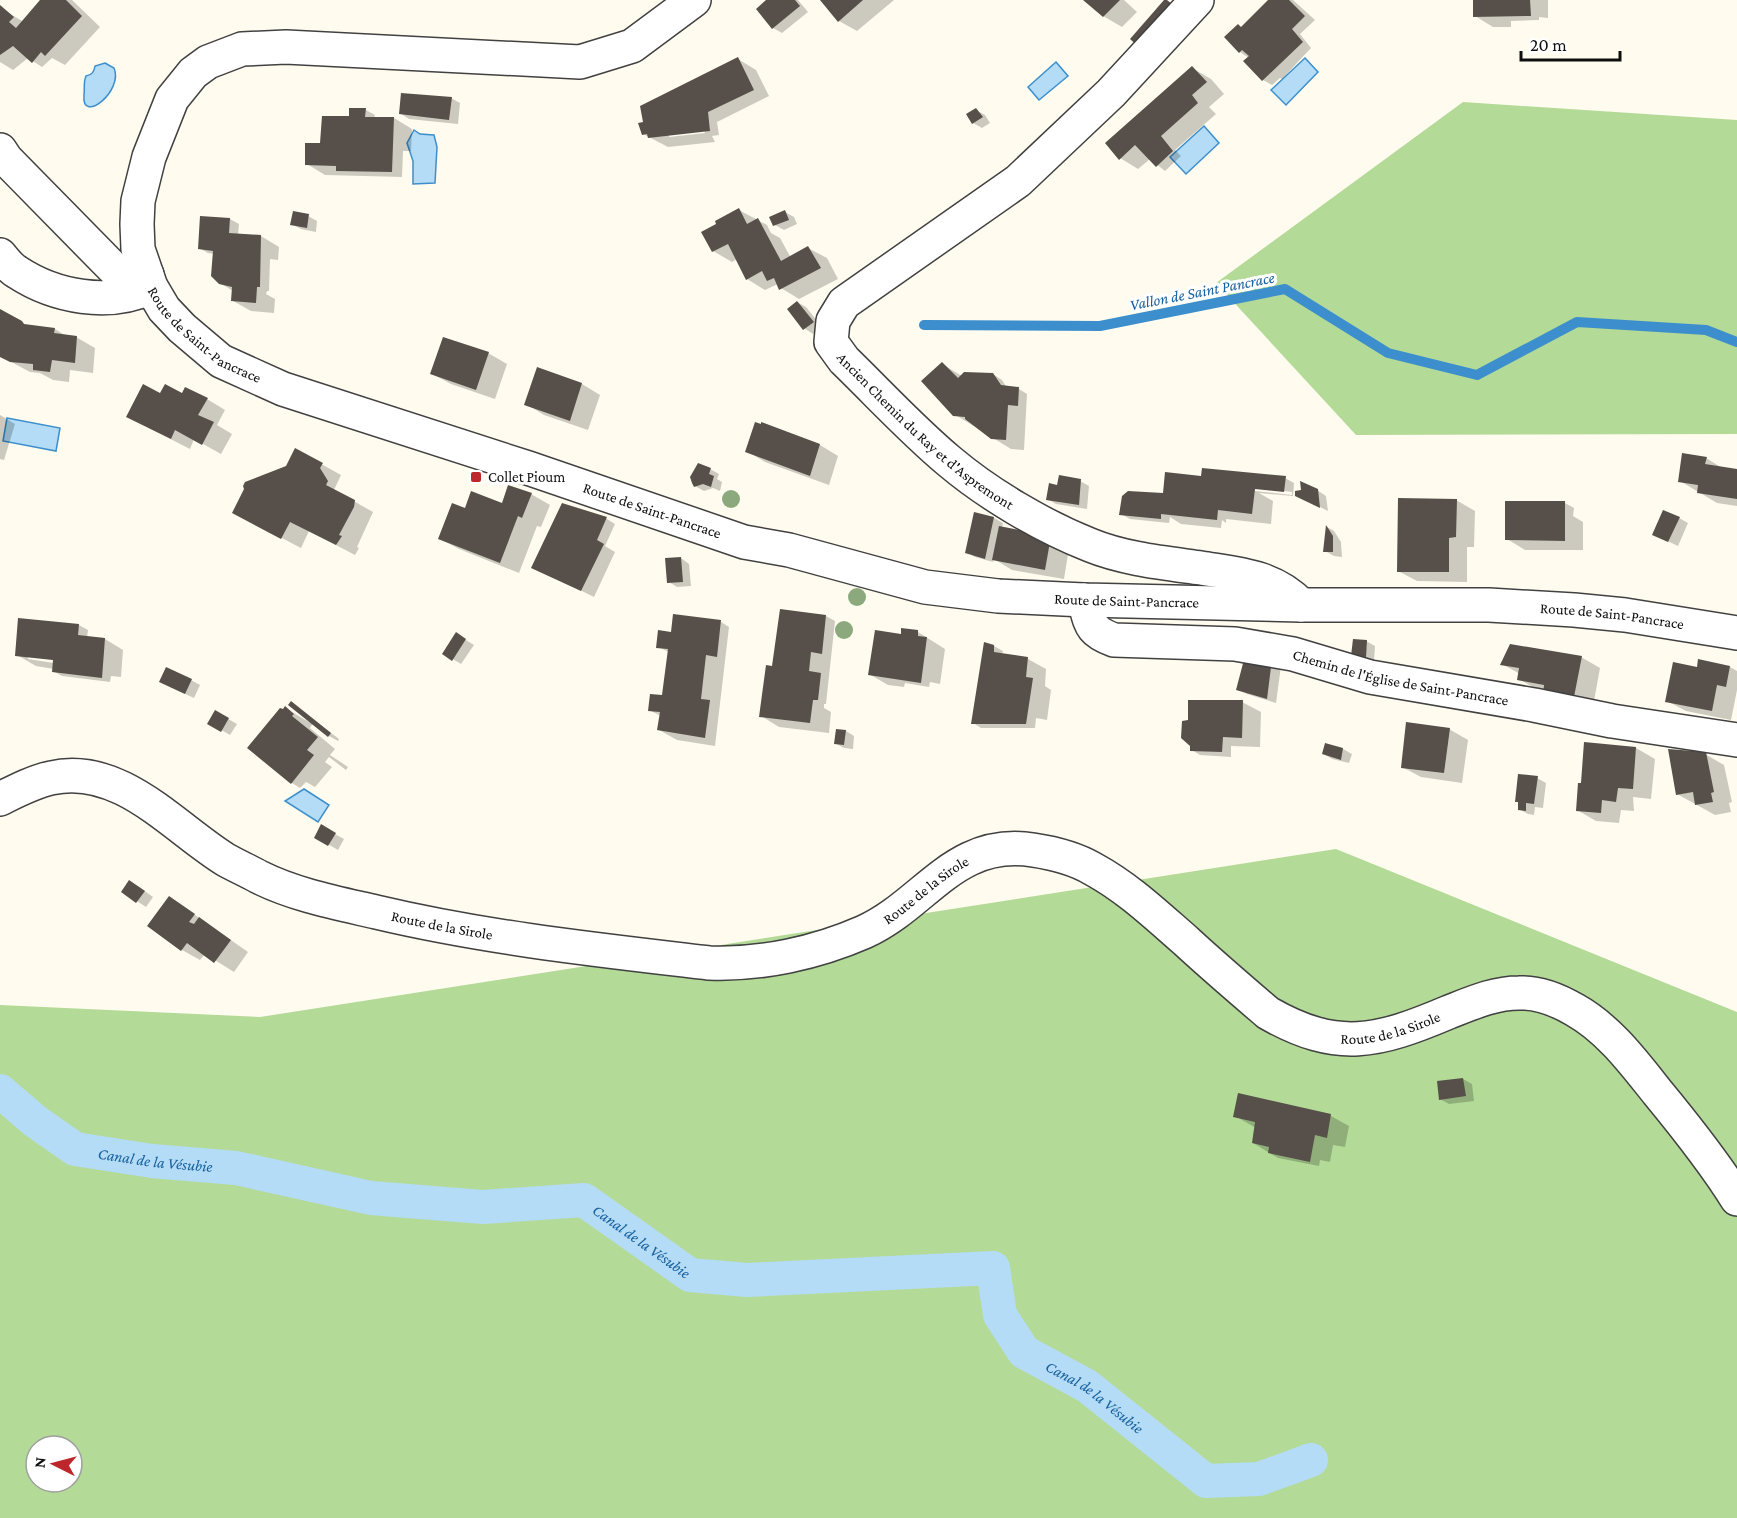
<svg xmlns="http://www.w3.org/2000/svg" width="1737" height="1518" viewBox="0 0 1737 1518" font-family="'Crimson Pro',serif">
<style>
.forest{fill:#b4da98;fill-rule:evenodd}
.water{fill:#b4dcf6;stroke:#3c8fcc;stroke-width:1.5}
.shadow{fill:#0003;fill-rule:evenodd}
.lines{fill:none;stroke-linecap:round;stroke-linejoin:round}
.stream{stroke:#3c8fcc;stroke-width:10}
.canal{stroke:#b4dcf6;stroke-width:34}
.building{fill:#564f4a}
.minor-casing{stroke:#414141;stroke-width:36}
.minor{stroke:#fff;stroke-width:33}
.tree{fill:#8ba97d}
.poi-dot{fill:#bd272b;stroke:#fff;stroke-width:2}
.labels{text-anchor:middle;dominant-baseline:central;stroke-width:6;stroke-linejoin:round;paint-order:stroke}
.street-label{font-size:15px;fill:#0e0e0e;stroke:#fff}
.poi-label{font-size:15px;fill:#0e0e0e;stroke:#fff;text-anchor:start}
.water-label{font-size:16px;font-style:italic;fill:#18619f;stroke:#fff}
</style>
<rect width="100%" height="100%" fill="#fffcef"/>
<!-- forest -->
<g class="forest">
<path d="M1463,102L1737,120V434L1356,435L1216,283Z"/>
<path d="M1336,849L1737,1012V1518H0V1005L260,1017ZM36,1446H72V1482H36Z"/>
</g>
<!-- water -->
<g class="water">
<path d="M1305,58L1318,72L1286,105L1271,90Z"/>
<path d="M1056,62L1068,76L1039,100L1028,87Z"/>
<path d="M105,63L114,68C124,91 81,125 84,95C85,88 83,83 86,76C92,75 94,72 95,66Z"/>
<path d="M1204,126L1219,143L1186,174L1170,157Z"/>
<path d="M414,130L420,134L434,135L437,147L435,183L413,184V161L407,143Z"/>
<path d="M7,418L60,428L56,451L3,441Z"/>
<path d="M304,789L329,805L318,822L285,801Z"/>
</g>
<!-- shadow -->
<g class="shadow">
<path d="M40,0H72L100,27L65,65L52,58L42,67L28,58L13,70L0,62V8L24,22Z"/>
<path d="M769,0H798L808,12L782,33L773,28Z"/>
<path d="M822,0H894L857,31L839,21Z"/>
<path d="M1085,0H1124L1137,12L1122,27L1103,16Z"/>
<path d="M1270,0H1293L1315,20L1300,34L1311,48L1282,79L1280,78L1272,85L1263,80L1245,61L1249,58L1240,52L1242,28Z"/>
<path d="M1475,0H1548V18L1539,17V20L1511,21V27H1493L1475,16Z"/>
<path d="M738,59L756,70L769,96L717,122L719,135L712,136L715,142L668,147L643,134ZM704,130L705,133L669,137V134Z"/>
<path d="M1192,68L1211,79L1224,94L1209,107L1216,114L1175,150L1181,156L1165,171L1150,159L1138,169L1120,158Z"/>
<path d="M451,98L460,103L458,124L409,119L400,113Z"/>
<path d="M350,110H366L375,115L374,118H394L412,129L411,151H403L402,177L325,175L307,164L351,118Z"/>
<path d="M976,110L985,115L990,123L982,128L973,123Z"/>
<path d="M739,210L767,225L771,233L780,238L791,258L808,248L827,258L838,279L799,299L781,288L778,284L765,290L747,279L737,259L732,262L713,251Z"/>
<path d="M785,212L794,217L797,224L784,230L775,225Z"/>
<path d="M308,216L317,221L316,232L301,229L292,224Z"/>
<path d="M201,217L230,219L239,224L238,235L261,236L279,247L278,260L270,259L269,291H267L266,294L275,299L274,313L251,311L233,301V291L220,283L214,254L208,253L199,248Z"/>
<path d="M797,302L806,307L822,327L813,334L804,328Z"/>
<path d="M0,311L28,326L55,329L66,336L76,337L95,348L93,373L70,370L69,382L53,380L40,373L30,372L0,356Z"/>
<path d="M488,353L507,364L495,399L451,384L432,374Z"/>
<path d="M942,364L962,376L993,374L1002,380L1007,388L1019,389L1027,394L1024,450L1011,449L954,414Z"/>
<path d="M538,369L582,384L600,395L588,430L544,415L526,404Z"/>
<path d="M160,395H183L207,399L225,410L217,425L232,434L221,454L194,439L190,449L147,427Z"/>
<path d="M0,415L15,424L4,460L0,459Z"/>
<path d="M762,424L820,445L838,456L829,485L765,462L747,451Z"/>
<path d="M296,450L341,475L334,490L373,512L357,547L359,548L355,555L309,531L301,548L253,523Z"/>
<path d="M1706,458L1724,469L1737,471V506L1717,503L1680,481Z"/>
<path d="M710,469L719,474L717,479L722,482L720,491L713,488L704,491L695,486Z"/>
<path d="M1206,478H1285L1294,483L1293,496L1259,493L1273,501L1271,524L1226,519V523L1222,520L1221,528L1181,524L1170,517L1169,523L1130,519L1121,514L1162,494ZM1251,487L1292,492V495L1255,491Z"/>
<path d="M1080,481L1089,486L1087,509L1056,504L1047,499L1058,486Z"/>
<path d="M1317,490L1326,496L1328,511L1306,500Z"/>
<path d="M531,494L550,505L541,527L537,526L519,573L459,549L440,539L466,509L503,505Z"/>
<path d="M1456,500L1475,511L1474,547H1467V582L1417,581L1398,571Z"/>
<path d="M1565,503L1574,508L1573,516L1583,522V550H1525L1507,539Z"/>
<path d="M562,504L607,519L615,524L605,546L615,552L594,597L533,567Z"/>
<path d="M975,514L994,518L1003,523L1002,528L1069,548L1064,579L1012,570L994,559L993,562L975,557L967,552Z"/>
<path d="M1679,518L1688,523L1678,546L1663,539Z"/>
<path d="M1327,527L1334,531L1341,542L1342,557L1334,556L1325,551Z"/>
<path d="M681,558L689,564L691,586L677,587L669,582Z"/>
<path d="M826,616L835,621L826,704H824V708L831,712L829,733L779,727L761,716L774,668Z"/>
<path d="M721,622L729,627L715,746L677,740L659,730L661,716L649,710L663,697L669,652L658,647L672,634Z"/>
<path d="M79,625L88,630L87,638L105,639L123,650L121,677L111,676L110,682L62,676L53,671L54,669L36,666L17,655ZM28,656L54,660V663L28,659Z"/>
<path d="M918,632L945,649L940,684L930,682L929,687L905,683L904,687L888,685L869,674L902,635Z"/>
<path d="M456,634L474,645L461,664L444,654Z"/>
<path d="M1366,641L1375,646L1374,661L1353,655Z"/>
<path d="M994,646L1003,651L1002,655L1028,659L1046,669L1045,686L1051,690L1047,720L1036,718L1035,728H981L973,723Z"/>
<path d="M1247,654L1281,666L1276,703L1247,694L1238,689Z"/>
<path d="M1581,657L1600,668L1592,712L1538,690L1519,679L1520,674L1502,664Z"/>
<path d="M1730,667L1737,671V690L1731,720L1686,711L1667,701L1698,668Z"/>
<path d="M191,680L200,685L194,698L170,687Z"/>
<path d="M1242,702L1261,712L1260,747L1231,746V757L1200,755L1192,750Z"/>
<path d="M292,703L339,739L338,741L329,736L313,723L310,728L335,749L330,755L348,767L346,770L329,757L325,762L332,767L315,787L306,782L300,788L292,783L283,711L285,708L309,722L310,721Z"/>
<path d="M216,712L237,724L230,735L209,723Z"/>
<path d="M1449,729L1468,740L1462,783L1421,777L1402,767Z"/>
<path d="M846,731L854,736L853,749L844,748L835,743Z"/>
<path d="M1585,744L1636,748L1655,759L1651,799L1633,797L1634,811L1621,810L1619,823L1596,821L1577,810L1582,785Z"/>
<path d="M1326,745L1343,749L1352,754L1349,763L1332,759L1324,754Z"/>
<path d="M1705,754L1724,765L1732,802L1729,803L1731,812L1715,815L1677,794Z"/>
<path d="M1537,778L1546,783L1543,808L1535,807L1534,815L1528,814L1519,809Z"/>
<path d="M322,827L344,839L338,850L316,837Z"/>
<path d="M139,887L153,897L146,907L123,892Z"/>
<path d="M178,903L248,952L234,972L205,954L200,960L182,950Z"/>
<path d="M1463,1079L1472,1084L1474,1101L1449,1104L1440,1099Z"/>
<path d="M1239,1095L1331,1116L1349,1126L1345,1147L1333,1145L1330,1162L1320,1160L1319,1166L1278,1158L1253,1143L1256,1128L1235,1116Z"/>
</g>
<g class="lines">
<!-- stream -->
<path class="stream" d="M924,325L1100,326L1285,289L1388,353L1477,375L1577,322L1706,330L1737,342"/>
<!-- canal -->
<path class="canal" id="s1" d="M0,1091L35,1121L75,1149L152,1161L236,1168L371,1198L483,1207L584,1200L690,1275L747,1280L993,1268L1000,1315L1024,1352L1087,1386L1206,1481L1259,1479L1311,1460"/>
</g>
<!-- building -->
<g class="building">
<path d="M40,0H66L82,16L45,56L41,52L32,63L13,46L0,55V5L14,17L9,22L16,28Z"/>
<path d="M766,0H795L800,6L772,29L756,9Z"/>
<path d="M820,0H863L838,22Z"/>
<path d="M1083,0H1120L1103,17Z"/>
<path d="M1164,0H1167L1178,9L1143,51L1130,39Z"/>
<path d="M1268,0H1289L1305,16L1292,29L1303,42L1262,81L1243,61L1249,56L1242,50L1239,53L1224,37L1238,24L1241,27Z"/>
<path d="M1473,0H1530L1531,16L1473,17Z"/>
<path d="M738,57L754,90L708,112L710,131L648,138L647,134L642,135L638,123L643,122L640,106Z"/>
<path d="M1192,66L1207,82L1192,95L1198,103L1161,136L1173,151L1156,167L1135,145L1119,160L1105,143Z"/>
<path d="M401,93L452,97L449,120L399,114Z"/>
<path d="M349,108H366L365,117H394L392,172L336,171V166L305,165V143H320L322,116H349Z"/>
<path d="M976,108L983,117L972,124L966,114Z"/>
<path d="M739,208L747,224L758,218L781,261L808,246L821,268L779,290L774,278L767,281L762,271L746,280L728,244L712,252L701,232L716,224L715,221Z"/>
<path d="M785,210L789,220L773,226L769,217Z"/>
<path d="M293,211L309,214L307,228L290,225Z"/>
<path d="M200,216L230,218L229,233L261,235L260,287H257L256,303L231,301L232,287L219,284L211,276L213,251L198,249Z"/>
<path d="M797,301L814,322L803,330L787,309Z"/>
<path d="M0,309L22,321L24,324L55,328L54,333L77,336L75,363L52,360L50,372L33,370V364L10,362L0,357Z"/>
<path d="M443,337L489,352L476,390L430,374Z"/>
<path d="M942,362L958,378L964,372L993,373L1001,385L1019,387L1018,406L1008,405L1006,440L991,439L965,419V417L953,416L921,381Z"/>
<path d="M537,367L582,383L570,421L524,405Z"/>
<path d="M143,384L160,393L165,384L182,393L185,387L208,398L198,415L214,422L202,445L175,430L171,439L126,417Z"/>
<path d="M755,422L761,424V422L820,444L810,476L745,452Z"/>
<path d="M295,448L323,463L320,468L328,481L326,485L355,500L354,507L339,535L342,536L336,545L290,522L281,539L232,513L244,489L243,486L245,482L286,466Z"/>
<path d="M1682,453L1707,457L1705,464L1737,469V499L1697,493L1698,485L1678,482Z"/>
<path d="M698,463L711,468L709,474L714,476L711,487L703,484L694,487L692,483L690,477Z"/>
<path d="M1202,468L1286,476L1284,492L1255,489L1252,514L1218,510L1217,520L1161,514V519L1119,515L1122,496L1128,491L1163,493L1165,472L1201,476Z"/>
<path d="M1059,475L1081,479L1079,505L1046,500L1049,483L1057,485Z"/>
<path d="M1300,481L1318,489L1320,508L1295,496V491L1301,490Z"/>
<path d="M508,485L532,493L522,518L518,516L500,563L438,539L452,503L465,508L471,491L502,503Z"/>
<path d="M1398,498L1457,499L1456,537L1449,538V572H1397Z"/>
<path d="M1505,501H1565V541L1505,540Z"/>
<path d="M562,503L607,517L597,540L604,544L581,591L531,568Z"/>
<path d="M1663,510L1680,517L1668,542L1652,535Z"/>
<path d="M974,512L994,517L985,559L965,553Z"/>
<path d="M1326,525L1333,536V552H1323Z"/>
<path d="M999,526L1051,536L1045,570L992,560Z"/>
<path d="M681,557L683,582L667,583L665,558Z"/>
<path d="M780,609L826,615L822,654L811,652L809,671L821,673L818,700H813L810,723L759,717L766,665L772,666Z"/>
<path d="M673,614L721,620L717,657L706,655L701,699L710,700L705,738L657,730L660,712L648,711L650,694L662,695L668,649L656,648L658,630L671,632Z"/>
<path d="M18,618L79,624L78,635L105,638L102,678L52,672L53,660L15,656Z"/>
<path d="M901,628L918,630V636L927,637L921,683L868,675L875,630L901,634Z"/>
<path d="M456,632L466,639L452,661L442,654Z"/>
<path d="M1353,639L1367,640L1366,657L1351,656Z"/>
<path d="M984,642L994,645V652L1028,657L1026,677L1033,678L1026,724H971Z"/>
<path d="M1510,644L1582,656L1573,702L1543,697L1544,685L1517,680L1519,668L1500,665Z"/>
<path d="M1246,652L1272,659L1267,699L1236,690Z"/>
<path d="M1698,659L1730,666L1726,687L1717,685L1712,711L1665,702L1673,662L1697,667Z"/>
<path d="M166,667L192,679L185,694L159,682Z"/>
<path d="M1188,700H1243L1242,738L1223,737L1222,752L1190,751V746L1181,738L1182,721L1188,720Z"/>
<path d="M291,701L331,733L328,737L288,705Z"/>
<path d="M285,706L294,714L292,716L318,737L307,750L314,755L291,784L247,748L280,708L283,709Z"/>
<path d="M215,710L229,718L221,732L207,724Z"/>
<path d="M1406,722L1450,728L1444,773L1401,768Z"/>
<path d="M836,729L846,730L844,745L834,744Z"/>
<path d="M1584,742L1636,747L1633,789L1618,788L1616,802L1602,800L1601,813L1576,811L1578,783H1581Z"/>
<path d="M1325,743L1343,748L1341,760L1322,754Z"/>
<path d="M1668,749L1706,752L1714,792L1711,793L1713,802L1695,805L1693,792L1676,795Z"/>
<path d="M1518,774L1538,776L1534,804L1526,803V811L1518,810V802H1515Z"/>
<path d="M321,824L336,833L328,846L314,838Z"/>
<path d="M129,880L145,891L136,903L121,892Z"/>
<path d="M169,896L195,914L189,922L194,924L199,917L231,940L214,963L187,943L181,951L147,926Z"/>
<path d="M1463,1078L1466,1096L1439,1100L1437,1081Z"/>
<path d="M1238,1093L1331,1114L1327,1138L1315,1135L1310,1162L1268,1153L1269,1147L1252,1143L1255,1122L1233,1117Z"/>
</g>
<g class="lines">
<defs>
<g id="minor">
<path id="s2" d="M694,0L632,46L580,62L286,47L242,49L208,62L193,73L172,99L149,157L138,201L137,224L138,249L151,287L164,309L182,328L221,361L283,389L528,468L744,542L789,550L925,587L998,596L1084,600L1301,605H1489L1574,610L1625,615L1737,633"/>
<path id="s3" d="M1197,0L1111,93L1018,181L844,303L833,321L831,342L844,360C879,394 912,430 949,461C988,494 1042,526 1090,545C1124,559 1165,563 1201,568C1238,574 1274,576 1301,605"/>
<path d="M0,150L6,159L114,269L124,275L133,277L147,275"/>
<path d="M0,255C5,261 10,268 17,272C55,297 109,307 151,287"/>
<path id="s4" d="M1084,600C1091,624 1089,631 1114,640L1235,644L1293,654L1370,677L1534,705L1612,721L1737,740"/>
<path id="s5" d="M0,799C16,791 33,782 51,778C120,762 174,828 226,860C237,866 248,871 259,877C295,895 337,903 376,912C486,938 598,950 709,963C761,965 816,953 864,932C926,904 954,838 1033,850C1053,853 1076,859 1093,869C1128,888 1156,915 1186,941C1213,966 1240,989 1268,1013C1338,1053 1378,1042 1449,1012C1472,1003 1494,993 1519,993C1539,992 1558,1000 1575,1010C1609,1029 1634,1063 1658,1093C1686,1127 1714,1162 1737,1199"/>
</g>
</defs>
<!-- minor casing -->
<use href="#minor" class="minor-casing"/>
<!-- minor -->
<use href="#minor" class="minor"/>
</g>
<!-- trees -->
<g class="tree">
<circle cx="731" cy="499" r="9"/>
<circle cx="857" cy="597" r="9"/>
<circle cx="844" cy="630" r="9"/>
</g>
<!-- markers -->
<rect class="poi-dot" x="470" y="471" width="12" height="12" rx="3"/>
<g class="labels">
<!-- street labels -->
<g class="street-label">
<text stroke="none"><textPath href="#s2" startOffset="828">Route de Saint-Pancrace</textPath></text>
<text stroke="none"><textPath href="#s3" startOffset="640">Ancien Chemin du Ray et d'Aspremont</textPath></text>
<text stroke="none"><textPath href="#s2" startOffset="1314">Route de Saint-Pancrace</textPath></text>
<text stroke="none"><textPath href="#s2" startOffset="1800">Route de Saint-Pancrace</textPath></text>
<text stroke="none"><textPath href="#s2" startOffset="2286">Route de Saint-Pancrace</textPath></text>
<text stroke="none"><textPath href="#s4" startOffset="344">Chemin de l'Église de Saint-Pancrace</textPath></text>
<text stroke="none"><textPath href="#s5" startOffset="986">Route de la Sirole</textPath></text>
<text stroke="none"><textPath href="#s5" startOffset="482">Route de la Sirole</textPath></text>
<text stroke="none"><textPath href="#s5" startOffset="1524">Route de la Sirole</textPath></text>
</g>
<!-- poi labels -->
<g class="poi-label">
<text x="488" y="477">Collet Pioum</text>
</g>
<!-- water labels -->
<g class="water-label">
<text transform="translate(1202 291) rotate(-11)">Vallon de Saint Pancrace</text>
<text stroke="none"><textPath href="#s1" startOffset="176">Canal de la Vésubie</textPath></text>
<text stroke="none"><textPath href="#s1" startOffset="680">Canal de la Vésubie</textPath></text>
<text stroke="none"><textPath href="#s1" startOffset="1218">Canal de la Vésubie</textPath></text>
</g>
</g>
<!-- north arrow -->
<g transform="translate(54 1464) rotate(276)"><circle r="28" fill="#ffffff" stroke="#9f9f9f" stroke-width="1.5"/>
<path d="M0-4.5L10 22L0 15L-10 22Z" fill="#bd272b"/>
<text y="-9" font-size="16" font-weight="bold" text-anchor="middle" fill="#0e0e0e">N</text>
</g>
<!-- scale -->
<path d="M1521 51v9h99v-9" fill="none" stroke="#0e0e0e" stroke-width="3"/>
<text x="1530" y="51" font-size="18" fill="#0e0e0e" stroke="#ffffff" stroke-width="4.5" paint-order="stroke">20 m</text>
</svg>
